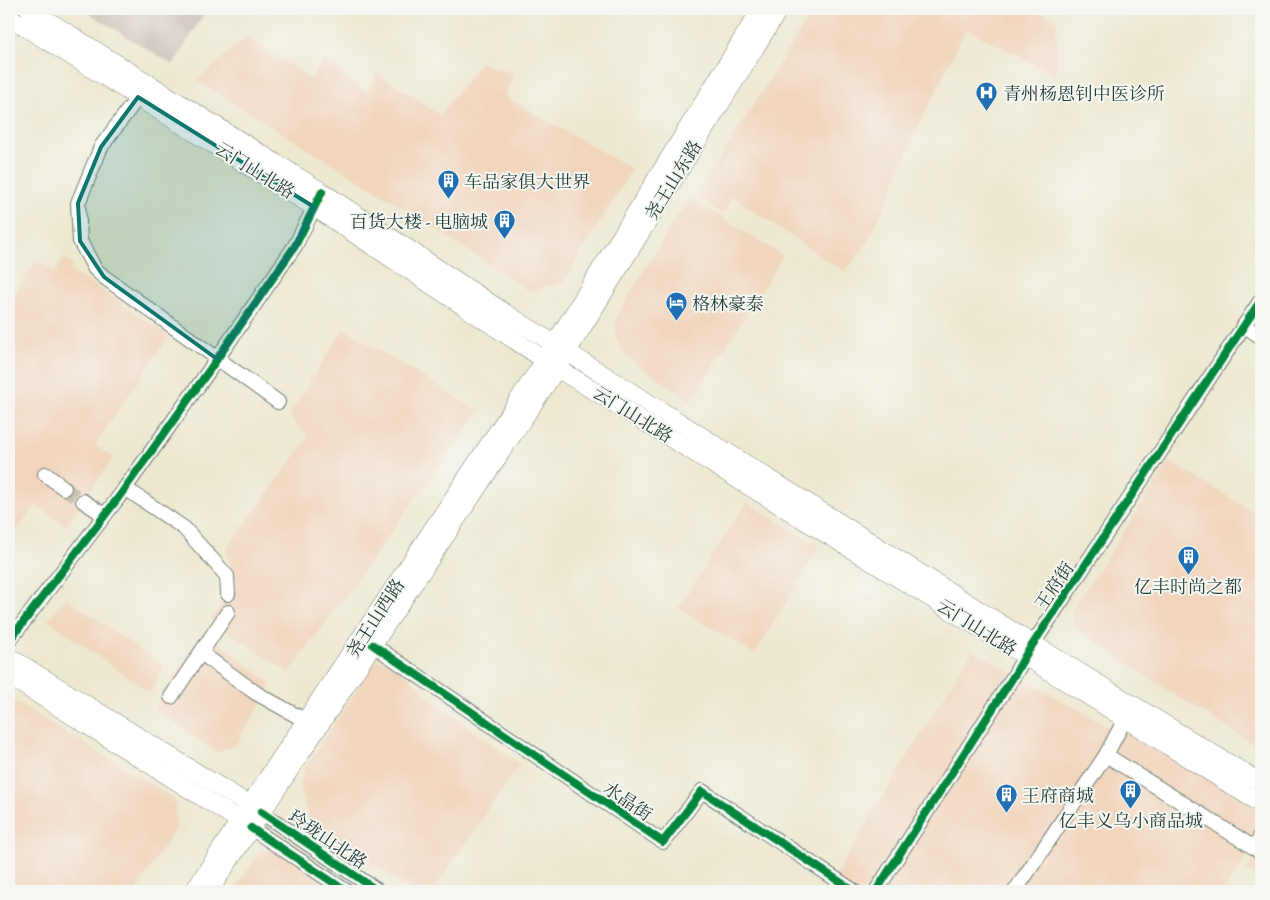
<svg xmlns="http://www.w3.org/2000/svg" width="1270" height="900" viewBox="0 0 1270 900" font-family="'EB Garamond','Noto Serif SC',serif">
<style>
.built{fill:#f1d5bd}
.industrial{fill:#cec1ba}
.lines{fill:none;stroke-linecap:round;stroke-linejoin:round}
.minor-tunnel{stroke:#c4c6b1;stroke-width:14;stroke-dasharray:14 7;stroke-linecap:butt}
.minor-casing{stroke:#67796b;stroke-width:16}
.major-casing{stroke:#67796b;stroke-width:19}
.minor{stroke:#fff;stroke-width:14}
.major{stroke:#fff;stroke-width:18}
.cycleway-casing{stroke:#f6f6f2;stroke-width:11}
.cycleway{stroke:#00873e;stroke-width:8}
.marked{fill:#0f766e;fill-opacity:0.2;stroke:#0f766e;stroke-width:4;stroke-linejoin:round}
.labels{text-anchor:middle;dominant-baseline:central;stroke-width:4;stroke-linejoin:round;paint-order:stroke}
.poi-label{font-size:18px;fill:#1f3d34;stroke:#f6f6f2;text-anchor:start}
.street-label{font-size:18px;fill:#1f3d34;stroke:#f6f6f2}
</style>
<rect width="100%" height="100%" fill="#f6f6f2"/>
<filter id="ink" filterUnits="userSpaceOnUse"><feTurbulence type="fractalNoise" baseFrequency=".02" numOctaves="2"/><feDisplacementMap in="SourceGraphic" scale="10" xChannelSelector="R" yChannelSelector="G"/><feConvolveMatrix kernelMatrix="1 2 1 2 8 2 1 2 1" color-interpolation-filters="sRGB"/></filter>
<filter id="wash" filterUnits="userSpaceOnUse"><feTurbulence type="fractalNoise" baseFrequency=".0096" numOctaves="4" result="noise"/><feDisplacementMap in="SourceGraphic" scale="20" xChannelSelector="R" yChannelSelector="G"/><feGaussianBlur stdDeviation="1.12" result="paint"/><feColorMatrix in="noise" values="0 0 0 0 0 0 0 0 0 0 0 0 0 0 0 0 0 1.4 0 .05"/><feComposite in="paint" operator="in"/></filter>
<g filter="url(#wash)">
<rect width="100%" height="100%" fill="#ede8d0"/>
<!-- built -->
<g class="built">
<path d="M814,9H1037L1057,21L1056,75L966,29L920,124L890,193L866,245L845,271L830,263L732,196L722,214L696,196Z"/>
<path d="M246,37L311,79L324,60L367,93L376,72L440,115L480,62L513,74L505,97L632,169L564,282L529,291L400,205L197,81Z"/>
<path d="M689,197L783,256L692,401L633,362L624,354L615,337L616,320L620,310Z"/>
<path d="M64,259L73,265L70,271L88,281L169,336L95,445L113,458L66,526L35,505L13,537L9,534V394L13,376L9,372V302L37,260L55,272Z"/>
<path d="M344,329L479,411L289,673L210,619L238,586L226,550L309,437L288,416Z"/>
<path d="M1170,462L1261,516V749L1169,691L1075,627L1072,610Z"/>
<path d="M747,502L819,547L755,654L678,608Z"/>
<path d="M66,598L165,667L150,693L48,620Z"/>
<path d="M204,631L272,684L237,743L217,753L154,708Z"/>
<path d="M972,650L1123,735L1128,728L1261,811V827L1252,849L1224,891H826Z"/>
<path d="M378,658L406,674L431,699L519,764L433,891H413L309,820L301,793V782L304,769Z"/>
<path d="M9,698L175,799L176,827L136,891H9Z"/>
<path d="M276,847L339,891H234L258,855Z"/>
<path d="M1256,856L1261,859V880L1246,870Z"/>
</g>
<!-- industrial -->
<path class="industrial" d="M82,9H207L173,65Z"/>
</g>
<g filter="url(#ink)">
<g class="lines">
<!-- minor-tunnel -->
<path class="minor-tunnel" d="M64,488L83,501"/>
<defs>
<g id="minor">
<path d="M138,97L101,147L78,203L80,241L95,269L104,277L278,402"/>
<path d="M1245,326L1261,337"/>
<path d="M45,474L64,488"/>
<path d="M125,488L184,528L227,576L228,594"/>
<path d="M83,501L104,515"/>
<path d="M9,641L118,498L208,372L295,246L318,200"/>
<path d="M373,645L663,842L702,791L854,891"/>
<path d="M201,653L256,693L306,721"/>
<path d="M171,697L228,612"/>
<path d="M1106,755L1261,852"/>
<path d="M261,812L378,891"/>
<path d="M251,828L346,891"/>
<path d="M1255,848L1261,835"/>
<path d="M876,891L1015,674L1025,656L1261,300"/>
<path d="M1015,891L1106,755L1125,719"/>
</g>
<g id="major">
<path d="M29,9L322,192L505,313L1033,644L1261,783"/>
<path d="M9,17L314,207L557,368L1025,656L1261,804"/>
<path d="M9,657L259,811"/>
<path d="M9,676L250,827"/>
<path d="M194,891L267,779L545,360L761,9"/>
<path d="M209,891L557,368L779,9"/>
</g>
</defs>
<!-- minor casing -->
<use href="#minor" class="minor-casing"/>
<!-- major casing -->
<use href="#major" class="major-casing"/>
<!-- minor -->
<use href="#minor" class="minor"/>
<!-- major -->
<use href="#major" class="major"/>
<defs>
<g id="cycleway">
<path d="M9,641L118,498L208,372L295,246L322,192"/>
<path d="M373,645L663,842L702,791L854,891"/>
<path d="M261,812L378,891"/>
<path d="M251,828L346,891"/>
<path d="M876,891L1015,674L1025,656L1261,300"/>
</g>
</defs>
<!-- cycleway casing -->
<use href="#cycleway" class="cycleway-casing"/>
<!-- cycleway -->
<use href="#cycleway" class="cycleway"/>
</g>
</g>
<!-- marked area -->
<path class="marked" d="M138,97L314,207L295,246L217,359L104,277L80,241L78,203L101,147Z"/>
<!-- icons -->
<defs>
<symbol id="hospital-pin" viewBox="-11 -11 22 30"><path d="M0 17L-7.5 6A9.5 9.5 0 1 1 7.5 6Z" fill="#1f6fb2" stroke="#f6f6f2"/><path d="M-5-5h3v3.5h4V-5h3V5h-3V1.5h-4V5h-3Z" fill="#fff"/></symbol>
<symbol id="building-pin" viewBox="-11 -11 22 30"><path d="M0 17L-7.5 6A9.5 9.5 0 1 1 7.5 6Z" fill="#1f6fb2" stroke="#f6f6f2"/><path d="M-4-6H4V6H1V3H-1V6H-4ZM-2.5-4.3h1.7v1.8h-1.7ZM.8-4.3h1.7v1.8H.8ZM-2.5-1h1.7V.8h-1.7ZM.8-1h1.7V.8H.8Z" fill="#fff"/></symbol>
<symbol id="hotel-pin" viewBox="-11 -11 22 30"><path d="M0 17L-7.5 6A9.5 9.5 0 1 1 7.5 6Z" fill="#1f6fb2" stroke="#f6f6f2"/><path d="M-6-4.5h1.5V1H6V5H4.5V3h-9V5H-6ZM-4 0a1.8 1.8 0 1 1 3.6 0ZM.5 0V-2.5h3Q6-2.5 6 0Z" fill="#fff"/></symbol>
</defs>
<g fill-rule="evenodd">
<use href="#hospital-pin" x="974" y="80" width="25" height="34"/>
<use href="#building-pin" x="436" y="168" width="25" height="34"/>
<use href="#building-pin" x="492" y="208" width="25" height="34"/>
<use href="#hotel-pin" x="664" y="290" width="25" height="34"/>
<use href="#building-pin" x="1176" y="544" width="25" height="34"/>
<use href="#building-pin" x="1118" y="778" width="25" height="34"/>
<use href="#building-pin" x="994" y="782" width="25" height="34"/>
</g>
<g class="labels">
<!-- poi labels -->
<g class="poi-label">
<text x="1003" y="93">青州杨恩钊中医诊所</text>
<text x="464" y="181">车品家俱大世界</text>
<text x="488" y="221" text-anchor="end">百货大楼 - 电脑城</text>
<text x="692" y="303">格林豪泰</text>
<text x="1188" y="586" text-anchor="middle">亿丰时尚之都</text>
<text x="1022" y="795">王府商城</text>
<text x="1131" y="820" text-anchor="middle">亿丰义乌小商品城</text>
</g>
<!-- street labels -->
<g class="street-label">
<text transform="translate(255 170) rotate(32)">云门山北路</text>
<text transform="translate(673 180) rotate(-58)">尧王山东路</text>
<text transform="translate(633 414) rotate(32)">云门山北路</text>
<text transform="translate(1054 586) rotate(-56)">王府街</text>
<text transform="translate(375 618) rotate(-57)">尧王山西路</text>
<text transform="translate(977 627) rotate(32)">云门山北路</text>
<text transform="translate(628 801) rotate(34)">水晶街</text>
<text transform="translate(328 839) rotate(34)">玲珑山北路</text>
</g>
</g>
<!-- margin -->
<rect width="1270" height="900" fill="none" stroke="#f6f6f2" stroke-width="30"/>
</svg>
